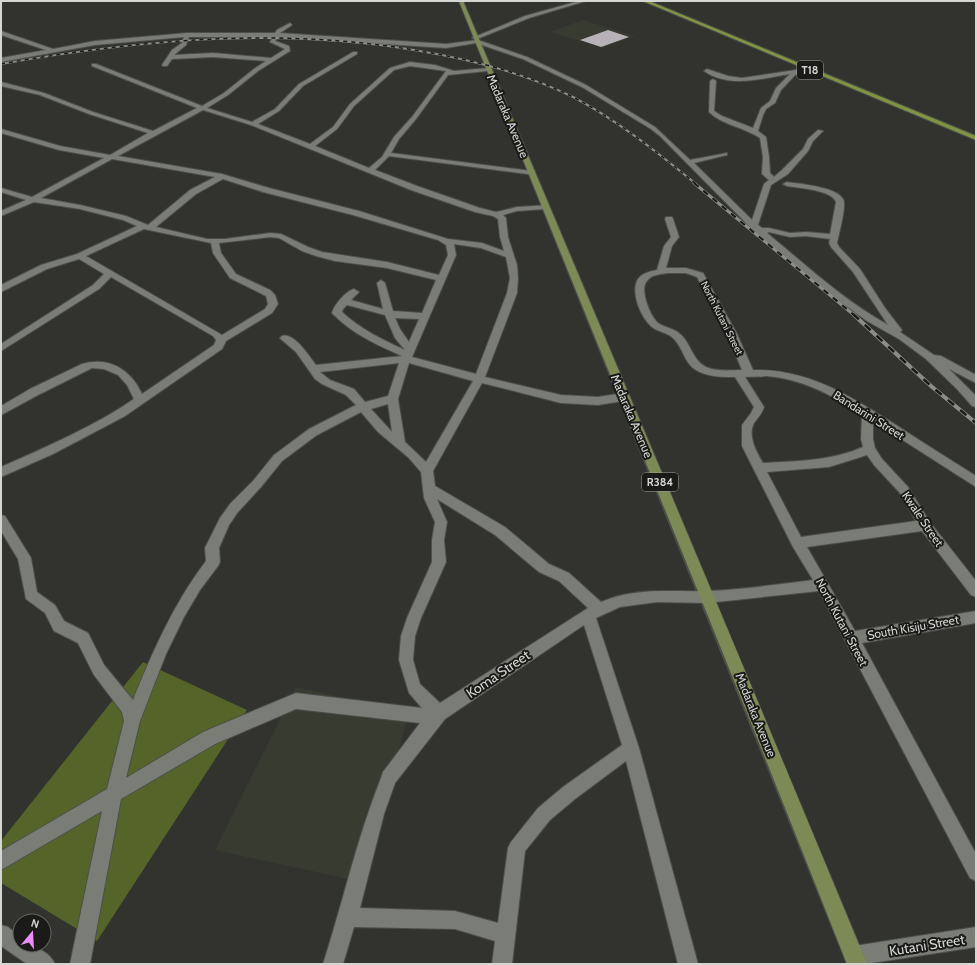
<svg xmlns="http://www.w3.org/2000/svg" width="977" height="965" viewBox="0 0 977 965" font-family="Cabin,sans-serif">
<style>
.built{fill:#383b30}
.green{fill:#556429}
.building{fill:#b7b2b8}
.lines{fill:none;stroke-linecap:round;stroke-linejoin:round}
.street-casing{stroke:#4d4f4b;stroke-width:2}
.primary-casing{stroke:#4d4f4b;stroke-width:2}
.highway-casing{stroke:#4d4f4b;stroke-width:2}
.street{fill:#7a7c76;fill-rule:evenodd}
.primary{fill:#7d8a56;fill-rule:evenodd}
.highway{fill:#7f9341;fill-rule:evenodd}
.rail-far2-casing{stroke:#8c8d89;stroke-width:2}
.rail-far1-casing{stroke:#8c8d89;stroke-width:3}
.rail-casing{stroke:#8c8d89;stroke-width:4}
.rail-far2{stroke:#1a1b18;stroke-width:1.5;stroke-dasharray:4;stroke-linecap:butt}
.rail-far1{stroke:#1a1b18;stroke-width:2;stroke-dasharray:6;stroke-linecap:butt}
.rail{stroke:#1a1b18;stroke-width:2.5;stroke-dasharray:8;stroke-linecap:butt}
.labels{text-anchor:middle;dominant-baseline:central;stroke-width:4;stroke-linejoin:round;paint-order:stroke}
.far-street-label{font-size:10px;fill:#d4d6d2;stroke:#1a1b18}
.shield{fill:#1a1b18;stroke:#9c9e9a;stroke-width:1}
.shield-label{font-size:11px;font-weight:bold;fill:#d4d6d2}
.street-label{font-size:12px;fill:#d4d6d2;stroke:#1a1b18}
.near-street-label{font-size:14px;fill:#d4d6d2;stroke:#1a1b18}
</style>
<rect width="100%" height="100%" fill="#32332e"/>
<!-- built -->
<g class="built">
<path d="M583,20L635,36L603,48L550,32Z"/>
<path d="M296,687L409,712L362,882L215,850Z"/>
</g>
<!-- green -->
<path class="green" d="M143,662L247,710L97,941L1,883V841Z"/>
<!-- building -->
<path class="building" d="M608,30L629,37L601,47L580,40Z"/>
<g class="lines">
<defs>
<g id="street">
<path d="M579,1H586L529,18L477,39L472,38L525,16Z"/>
<path d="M290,23L292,25L280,33L446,44L478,40L527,57L586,85L655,127L690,160L727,153V155L694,163L752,220L764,184L769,180L762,174L763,157L760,138C744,127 722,125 709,112L710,81L713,79L716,81L714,111L722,116L753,128L761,108L770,101L776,88L790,74C763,78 729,89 704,71L707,69L728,76L742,78L809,68V70L798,72L781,90L775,103L766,109L763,115L758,131L766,137L769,157L770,173L774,177L782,170L803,149L808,139L818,130L823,131L813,141L808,151L788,174L771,185L758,225L762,228H769L790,233L806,232L830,234L836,202C832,190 799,188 787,186L783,184L787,182C799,184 842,187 844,202C845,212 839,233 837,243L839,247L860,269L885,308L902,330L900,332L934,355L941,356L976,375V383L949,369L976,396V407L972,406L957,389L926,359L899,339L867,321L831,295L751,228L660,136L651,129L582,87L523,59L476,43L446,48L278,37L275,41L289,46L290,51L258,71L228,95L207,108L252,122L275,109L299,84L353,52H357V54L303,86L279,111L258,124L310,144L333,127L350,104L390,68L410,62L435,65L454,71L489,68V70L487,71L448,75L416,119L399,139L391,153L532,171H535V175L389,156L375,170L417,186L480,208L496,212L517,207L549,205V209H546L517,211L503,215L506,218L508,237L517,265L518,278L517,293L485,377L561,395L598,397L623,393L627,394L628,397L627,400L623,401L598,405L561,403L482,383L433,471L435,486L505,527L549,564L569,573L601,602C636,587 669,592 706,591C742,590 778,584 813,580L793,547L742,446V425L751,413L754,407L735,377C723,377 707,377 696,370C684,363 683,347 673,338C667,332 658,332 652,327C641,318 630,292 638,279C642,273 651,271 657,270L664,246L671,237L665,219L666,217H672L673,219L679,237L672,246L666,268H686L703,273L736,332L753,370C809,369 850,396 896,425C922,442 949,459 976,476V487L873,421V439L875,448L882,459L908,487L929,521L976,581V597L971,595L922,531L807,547L855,631L976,611V623L862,643L976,854V881L970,878L819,591L707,603L657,602L620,607L596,618L639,748L698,964H678L626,761L575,799L550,820L525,851L512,964H492L495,941L455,929L354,927L343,964H323C343,902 357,838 381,778L383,772L420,723L296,709L215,744L121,799L90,964H70L102,811L1,870V851L107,789L124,721L122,712L94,675L78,643L54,631L45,613L26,599L18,559L1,531V515L5,516L31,558L37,592L55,605L64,621L88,633L104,665L133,700C153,651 174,603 206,561L205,548L220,518L230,504L253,481L274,455L309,429L356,405L346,395L322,384L315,379L296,352L282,340L280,338L282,336C294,332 309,356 316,365L402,356C377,345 353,334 334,315L332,313C334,305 346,291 354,289L359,292L351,300L383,309L377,283L381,280L385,283L393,311L422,313L436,280L387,268L335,261L316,256L302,251L279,238L270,237L219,243L221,253L236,274L270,290L275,295L278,304L272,313L226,341L222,349L125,416L53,454L1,477V467C46,447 93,427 134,399L127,385L118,375L104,369L92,368L38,395L1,415V406L30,389L82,364C109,356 131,370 142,394L214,345L216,340L213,336L111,277L99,289L1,351V344L93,285L104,274L79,259L47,269L1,292V285L41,265L77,254L137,226L123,220L80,209L34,202L1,216V211L26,200L1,192V188L32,197L104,158L59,150L1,133V129L60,146L110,155L148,133L89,114L40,95L1,86V82L44,93L93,112L153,131L197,108L92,66V64H96L202,106L224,93L254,69L266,61L213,57L172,59L167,66H163L162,65L172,50L182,43L184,37L95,45L1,62V58L46,50L1,35V31L53,49L95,41L187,33H275L277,30ZM189,37H273L270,42L285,49L271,58L213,53L174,55L186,45ZM410,66L446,71L412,117L394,137L382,157L369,168L315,146L337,129L354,106L394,70ZM203,110L251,125L411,190L475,212L493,216L498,219L500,237L504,251L482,243L448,239L359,211L269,188L222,174L118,156ZM112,159L215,177L190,190L148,225L126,216L80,205L41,198ZM223,179L263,192L353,215L438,240L446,245L448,255L439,275L387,262L322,252L308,247L281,234L270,233L225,239H207L156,227L196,194ZM144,229L211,243L213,253L230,278L266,296L268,304L265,309L222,335L86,256ZM769,232L790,237L806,236L830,239L829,243L831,247L853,272L888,325C843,300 806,265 767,233ZM454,244L481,248L506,257L510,278L507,293L476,374L412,357L456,255ZM667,273H686L697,277L726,332L742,370C731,370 717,372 706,367C692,360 691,343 680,334C674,328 665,328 658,323C650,316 639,289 647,281C651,275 660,274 667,273ZM347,305L385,315L395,338L405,350C383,340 360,329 342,312L343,309ZM395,318L419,319L409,342L400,329ZM399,363L388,396L365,402L354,389L330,380L320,372ZM409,363L473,381L426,462L405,442L398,399ZM767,376C802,379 832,395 862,414L861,439L863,447C831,461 797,461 763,463C757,453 747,436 754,423C758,417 762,414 764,407L745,377ZM388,404L392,432L371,409ZM361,412L378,432L409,458L421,472L424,498L435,522L432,540V562L407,618L401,636L399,660L409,693L422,708L296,693L203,732L126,778L140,721L166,654L184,617L200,590L218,566L220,562L219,548L229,525L238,512L261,487L282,461L317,435ZM867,455L874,465L900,493L916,521L801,537L767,472L829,467ZM437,499L495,535L539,572L559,581L588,608L440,703L420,684L413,660L415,636L421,618L446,562L444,540L447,522ZM584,625L622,745L563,787L538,808L511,842L508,848L498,923L455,911L360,908L384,814L395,783L445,719Z"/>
<path d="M1,925L8,927L20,937V945C33,945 49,951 55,964H27L1,946Z"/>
<path d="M976,927V947L865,964L847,963L844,956L847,949L854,946Z"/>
</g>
<path id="primary" d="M459,1H463C598,322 734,642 867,964H847C720,642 588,322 459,1Z"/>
<path id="highway" d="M643,1H649L976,136V140Z"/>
</defs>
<!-- street casing -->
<use href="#street" class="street-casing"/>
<!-- primary casing -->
<use href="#primary" class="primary-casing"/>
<!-- highway casing -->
<use href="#highway" class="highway-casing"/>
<!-- street -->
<use href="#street" class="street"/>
<!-- primary -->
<use href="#primary" class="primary"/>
<!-- highway -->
<use href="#highway" class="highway"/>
<defs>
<path id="rail-far2" d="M1,64C138,40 276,27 414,50C469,59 523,72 573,97C617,120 657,152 696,184"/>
<path id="rail-far1" d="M694,183L854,315"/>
<path id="rail" d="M853,314L931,386L976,423"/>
</defs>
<!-- rail-far2 casing -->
<use href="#rail-far2" class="rail-far2-casing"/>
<!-- rail-far1 casing -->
<use href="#rail-far1" class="rail-far1-casing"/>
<!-- rail casing -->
<use href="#rail" class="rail-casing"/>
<!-- rail-far2 -->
<use href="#rail-far2" class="rail-far2"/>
<!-- rail-far1 -->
<use href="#rail-far1" class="rail-far1"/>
<!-- rail -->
<use href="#rail" class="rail"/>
</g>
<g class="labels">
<!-- far-street labels -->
<g class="far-street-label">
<text transform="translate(722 318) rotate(63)">North Kutani Street</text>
</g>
<!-- shield labels -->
<g class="shield">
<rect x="797" y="61" width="26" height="18" rx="3"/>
<rect x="642" y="473" width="36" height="18" rx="3"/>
</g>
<g class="shield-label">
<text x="810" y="70">T18</text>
<text x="660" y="482">R384</text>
</g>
<!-- street labels -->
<g class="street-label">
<text transform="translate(508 116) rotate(67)">Madaraka Avenue</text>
<text transform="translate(869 415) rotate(32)">Bandarini Street</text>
<text transform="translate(632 416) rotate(67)">Madaraka Avenue</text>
<text transform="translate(923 519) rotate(56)">Kwale Street</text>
<text transform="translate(842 622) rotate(62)">North Kutani Street</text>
<text transform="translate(913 627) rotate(-10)">South Kisiju Street</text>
<text transform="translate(756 715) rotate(68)">Madaraka Avenue</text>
</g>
<!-- near-street labels -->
<g class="near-street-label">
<text transform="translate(498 674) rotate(-34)">Koma Street</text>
<text transform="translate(927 945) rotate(-9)">Kutani Street</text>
</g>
</g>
<!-- border -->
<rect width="977" height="965" fill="none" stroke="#d4d6d2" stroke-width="4"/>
<!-- north arrow -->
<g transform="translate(32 933) rotate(18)"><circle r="19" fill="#1a1b18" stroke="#646662"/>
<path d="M0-3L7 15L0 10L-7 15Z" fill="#ea8dfc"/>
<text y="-6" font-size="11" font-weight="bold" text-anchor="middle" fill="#d4d6d2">N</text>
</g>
</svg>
